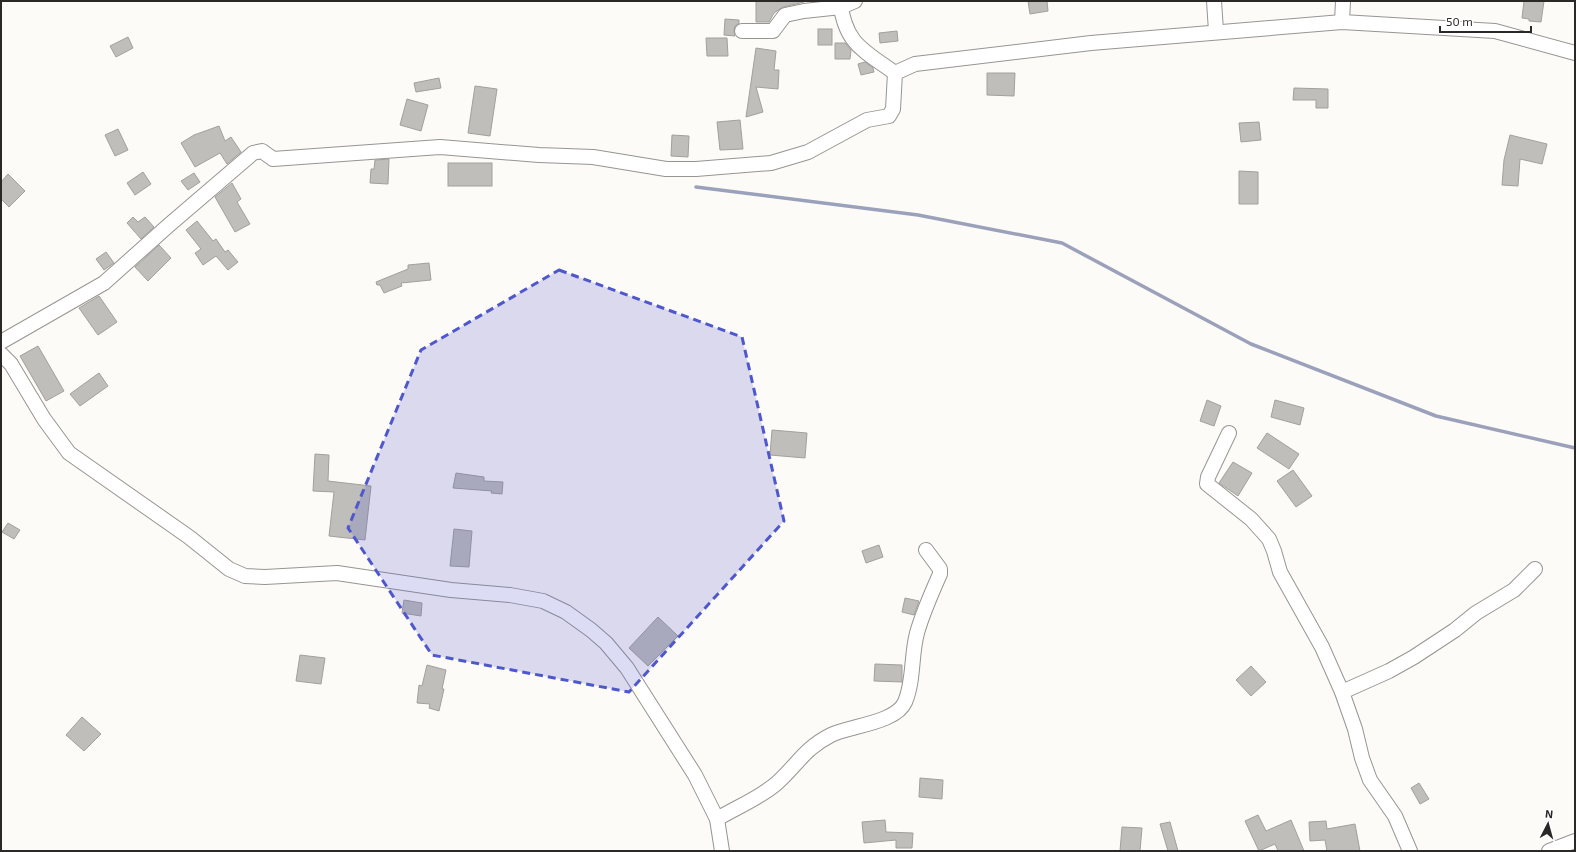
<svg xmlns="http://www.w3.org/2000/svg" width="1576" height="852" viewBox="0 0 1576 852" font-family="'Exo 2',sans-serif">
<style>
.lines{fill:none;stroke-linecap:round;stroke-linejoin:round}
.stream{stroke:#9ba1ba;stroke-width:3.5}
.building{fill:#c0beba;stroke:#a2a09d}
.minor-casing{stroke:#979592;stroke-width:16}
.minor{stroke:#fff;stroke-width:14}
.marked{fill:#4e57cd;fill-opacity:0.2;stroke:#4e57cd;stroke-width:3;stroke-dasharray:8 5;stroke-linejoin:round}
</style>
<rect width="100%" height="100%" fill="#fdfbf7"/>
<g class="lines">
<!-- stream -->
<path class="stream" d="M696,187L918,215L1062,243L1251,344L1436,416L1575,448"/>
</g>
<!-- building -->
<g class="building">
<path d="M756,1H804V2L783,7L774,13L769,22H756Z"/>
<path d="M1028,1H1047L1048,11L1030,14Z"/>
<path d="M1524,1H1544L1541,22L1529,21V19L1522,18Z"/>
<path d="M725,19L739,20V23L735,26L734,31L735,36L724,35Z"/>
<rect x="818" y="29" width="14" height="16"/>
<path d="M897,31L898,41L880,43L879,33Z"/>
<path d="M128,37L133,48L116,57L110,46Z"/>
<path d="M706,38H727L728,56H707Z"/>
<path d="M835,43H845L851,50L850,59H835Z"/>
<path d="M756,48L776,51L774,70H779L778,89L756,87L763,112L746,117Z"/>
<path d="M865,62L873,68L874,72L861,75L858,64Z"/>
<path d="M987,73H1015L1014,96L987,95Z"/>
<path d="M439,78L441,88L416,92L414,83Z"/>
<path d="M475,86L497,89L490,136L468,133Z"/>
<path d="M1294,88L1328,89V108H1316V100H1293Z"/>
<path d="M407,99L428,105L421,131L400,125Z"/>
<path d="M740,120L743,149L720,150L717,122Z"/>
<path d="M1259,122L1261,140L1241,142L1239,123Z"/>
<path d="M219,126L225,141L231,137L241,152L227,164L220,153L195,167L181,143L194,135Z"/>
<path d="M118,129L128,150L115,156L105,135Z"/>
<path d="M672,135L689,136L688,157L671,156Z"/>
<path d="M1510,135L1547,144L1542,164L1520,159L1518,186L1502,185L1504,160Z"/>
<path d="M389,159L388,184L370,183L371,169H374L375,160Z"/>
<rect x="448" y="163" width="44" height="23"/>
<path d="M1239,171L1258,172V204H1239Z"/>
<path d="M143,172L151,184L135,195L127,183Z"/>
<path d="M194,173L200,182L188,190L181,181Z"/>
<path d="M8,174L25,191L9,207L1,199V182Z"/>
<path d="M232,183L241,199L237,202L250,224L235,232L215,197Z"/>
<path d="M133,217L138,222L145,217L154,227L141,239L127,223Z"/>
<path d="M197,221L213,241L216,239L225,252L228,250L238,262L228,270L216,256L203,265L195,253L201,249L186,230Z"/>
<path d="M159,245L171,258L148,281L135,267Z"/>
<path d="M106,252L114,263L104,270L96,259Z"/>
<path d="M429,263L431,280L401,283L402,286L384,293L380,285H377L376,282L408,269V265Z"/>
<path d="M99,296L117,322L98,335L79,308Z"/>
<path d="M38,346L64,391L46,401L20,356Z"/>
<path d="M99,373L108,386L80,406L70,394Z"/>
<path d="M1207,400L1221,406L1214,426L1200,421Z"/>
<path d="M1275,400L1304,408L1300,425L1271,417Z"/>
<path d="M772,430L807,433L805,458L770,455Z"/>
<path d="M1267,433L1299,454L1289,469L1257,448Z"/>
<path d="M315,454L329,455L328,481L371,486L365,540L329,536L334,492L313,491Z"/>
<path d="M1233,462L1252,473L1238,496L1219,483Z"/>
<path d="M1293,470L1312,496L1296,507L1277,481Z"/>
<path d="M456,473L484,477V481L503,482L502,494L491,493L492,491L453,488Z"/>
<path d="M8,523L20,530L14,539L2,532Z"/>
<path d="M454,529L472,531L469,567L450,566Z"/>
<path d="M879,545L883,557L866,563L862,551Z"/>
<path d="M905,598L919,601L914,615L902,612Z"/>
<path d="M404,600L422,603L421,616L402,613Z"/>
<path d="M658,617L678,636L648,666L629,648Z"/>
<path d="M300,655L325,658L321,684L296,681Z"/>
<path d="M875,664L902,665V682L874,681Z"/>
<path d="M427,665L446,670L442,689H444L439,711L429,708L430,704L417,703L419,685L422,686Z"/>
<path d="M1251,666L1266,682L1251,696L1236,680Z"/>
<path d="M82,717L101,734L84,751L66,735Z"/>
<path d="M920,778L943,780L942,799L919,797Z"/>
<path d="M1419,783L1429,799L1420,804L1411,788Z"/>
<path d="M1258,815L1266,831L1291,820L1304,851H1278L1275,844L1259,851L1245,821Z"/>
<path d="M885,820L886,832L913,833L912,848H896V840L864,843L862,822Z"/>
<path d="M1326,821L1327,829L1355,824L1360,851H1327L1325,840L1310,841L1309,822Z"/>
<path d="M1170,822L1178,851H1168L1160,824Z"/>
<path d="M1122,827L1142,828L1140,851H1120Z"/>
</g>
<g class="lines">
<defs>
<g id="minor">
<path d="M840,1C845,44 863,50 895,73"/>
<path d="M1214,1L1216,31"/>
<path d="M1342,22L1343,1"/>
<path d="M742,31H773L785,15L804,11L841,7L855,1"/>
<path d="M895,73L915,64L1091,43L1342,22L1495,31L1575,53"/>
<path d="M1,342L104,283L169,225L253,153L262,151L273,159L440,147L539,155L593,157L666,169H696L771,163L808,152L867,120L889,116L893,109L895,73"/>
<path d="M1,354L11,364L44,419L69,453L189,537L229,569L245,576L265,577L337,573L451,590L510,595L543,601L566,612L591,630L606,643L627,668L695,775L717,819L722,851"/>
<path d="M1229,433L1208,477L1207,484L1251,519L1269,539L1274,551L1280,572L1322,647L1342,692L1355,729L1362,758L1370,780L1395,816L1410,851"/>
<path d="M1342,692L1389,671L1414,657L1455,630L1476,613L1514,590L1535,569"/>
<path d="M717,819C737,807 760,798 777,783C797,765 805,748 831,735C849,726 896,723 905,702C914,681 911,655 917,633C922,615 932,592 940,574V569L926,550"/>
<path d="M1549,851L1575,841"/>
</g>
</defs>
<!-- minor casing -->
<use href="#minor" class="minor-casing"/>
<!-- minor -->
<use href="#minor" class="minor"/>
</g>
<!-- marked area -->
<path class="marked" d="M559,270L742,337L784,521L629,692L432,655L348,528L421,350Z"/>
<!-- border -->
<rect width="1576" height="852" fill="none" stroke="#2a2928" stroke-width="4"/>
<!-- north arrow -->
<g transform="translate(1548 824) rotate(6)" stroke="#ffffff" stroke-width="3" paint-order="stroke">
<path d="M0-3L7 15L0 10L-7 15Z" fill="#2a2928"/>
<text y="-6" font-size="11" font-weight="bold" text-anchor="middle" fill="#2a2928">N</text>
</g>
<!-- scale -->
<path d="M1440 26v6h91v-6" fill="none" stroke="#2a2928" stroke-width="2"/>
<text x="1446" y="26" font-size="12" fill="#2a2928" stroke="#ffffff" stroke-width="3" paint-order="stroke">50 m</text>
</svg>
